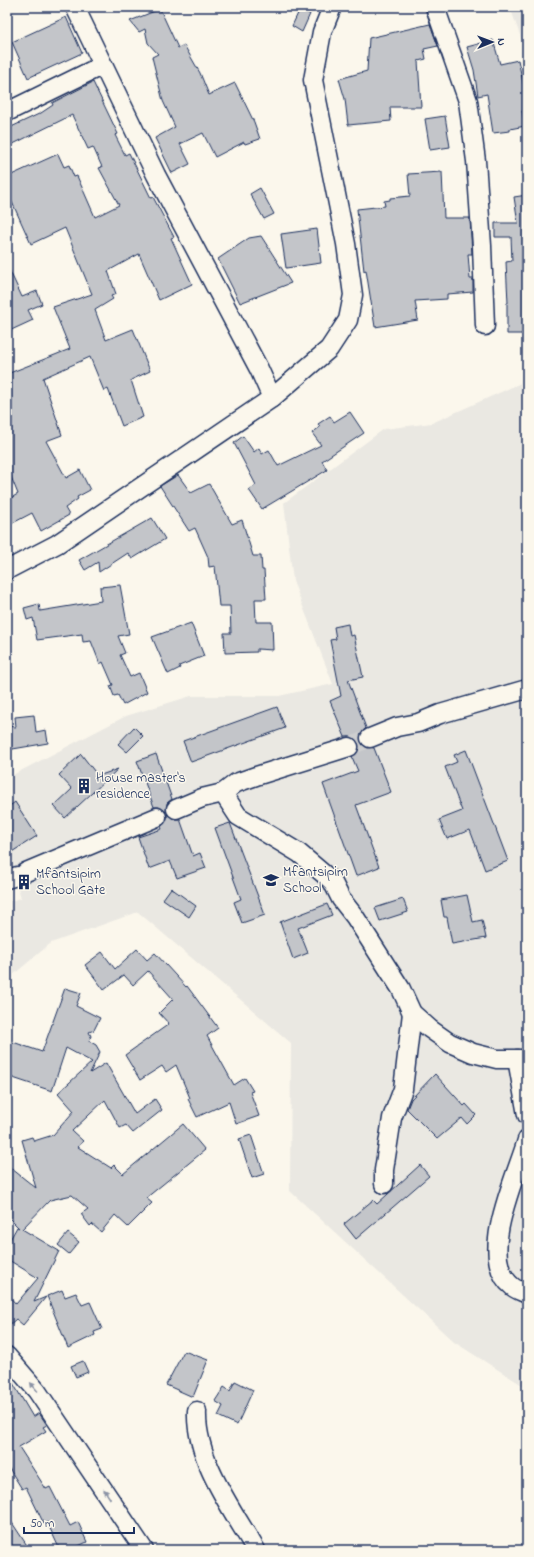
<svg xmlns="http://www.w3.org/2000/svg" width="534" height="1557" viewBox="0 0 534 1557" font-family="'Indie Flower',sans-serif">
<style>
.built{fill:#eae8e2}
.building{fill:#c3c5c9;stroke:#1b2f5e}
.lines{fill:none;stroke-linecap:round;stroke-linejoin:round}
.minor-tunnel{stroke:#cecfd0;stroke-width:18;stroke-dasharray:18 9;stroke-linecap:butt}
.minor-casing{stroke:#1b2f5e;stroke-width:21}
.minor{stroke:#fbf7ec;stroke-width:18}
.oneway{fill:#8b93a5}
.labels{text-anchor:middle;dominant-baseline:central;stroke-width:3;stroke-linejoin:round;paint-order:stroke}
.poi-label{font-size:14px;fill:#1b2f5e;stroke:#fbf7ec;text-anchor:start}
</style>
<rect width="100%" height="100%" fill="#fbf7ec"/>
<filter id="ink" filterUnits="userSpaceOnUse"><feTurbulence type="fractalNoise" baseFrequency=".025" numOctaves="2"/><feDisplacementMap in="SourceGraphic" scale="8" xChannelSelector="R" yChannelSelector="G"/><feConvolveMatrix kernelMatrix="1 2 1 2 8 2 1 2 1" color-interpolation-filters="sRGB"/></filter>
<g filter="url(#ink)">
<!-- built -->
<g class="built">
<path d="M510,7H527V55Z"/>
<path d="M527,377V1388L454,1342L290,1191L291,1043L138,912L51,943L7,980V902L21,898L10,861L7,862V778L126,716L191,696H279L333,684L293,581L284,503L384,429L432,423L521,383Z"/>
</g>
<!-- building -->
<g class="building">
<path d="M160,9L178,48L184,45L200,73L209,95L235,83L254,122L260,139L245,144L244,142L215,157L203,133L180,144L190,164L172,173L155,138L175,127L163,101L152,57L158,54L148,43L145,29L139,32L130,21Z"/>
<path d="M300,9L310,14L302,32L292,26Z"/>
<path d="M66,17L82,53L28,78L12,42Z"/>
<path d="M430,24L438,46L424,49L426,59L418,61L421,107H390L391,121L348,125L345,99L339,79L367,71L369,38Z"/>
<path d="M493,40L500,64L518,60L527,101V110L522,111L525,126L510,129V131L493,133L487,94L478,96L474,70L467,47Z"/>
<path d="M93,82L118,134L115,135L125,155L129,153L151,198L153,197L174,237L171,238L192,284L159,300L139,254L108,271L116,294L111,296L113,299L95,310L106,340L133,329L150,371L131,380L143,417L122,426L108,389L104,391L90,357L43,378L62,435L46,441L66,478L80,470L90,490L77,497L78,499L65,508L69,515L41,531L32,513L7,526V500L18,494L7,467V374L70,349L53,307L92,294L65,228L31,244L7,191V177L58,154L64,167L69,165L74,177L77,176L95,217L119,205L99,168L102,167L93,147L88,149L72,115L7,147V129L41,113L53,105L52,103Z"/>
<path d="M445,116L450,147L430,150L425,119Z"/>
<path d="M442,172L444,218H470L472,254H468L470,279H473V292L447,294V299L415,301L418,320L375,327L366,270L364,271L357,209L385,206L384,201L390,200V198L410,196L408,174Z"/>
<path d="M260,188L274,214L264,219L250,194Z"/>
<path d="M527,195V237H524L527,261V334H507V303H508L506,262L512,261L511,237H495V223H518L514,197Z"/>
<path d="M317,229L321,263L286,268L281,234Z"/>
<path d="M261,236L291,283L240,303L218,259L249,238Z"/>
<path d="M7,265L22,297L37,291L42,304L28,310L33,320L7,332Z"/>
<path d="M350,412L364,433L322,461L327,470L262,509L249,490L256,485L234,443L243,436L254,452L259,448L262,454L269,450L278,466L321,445L312,433L320,427L318,424L330,416L334,422Z"/>
<path d="M178,475L191,493L209,484L232,524L242,520L253,556H261L262,570H264L266,599H255L256,622H272L273,650L257,649V652L225,653L224,633H231L230,606H219L215,566L209,567L208,557L195,528L189,531L160,486Z"/>
<path d="M152,518L165,539L132,559L128,553L99,572L98,562L85,570L79,560Z"/>
<path d="M120,585L129,634L118,636L125,653L120,655L130,677L139,673L147,692L123,705L118,695L114,696L110,686L113,685L103,662L100,664L91,641L83,642L82,634L37,640L33,618L27,620L24,608L39,604L40,611L101,601L100,587Z"/>
<path d="M191,623L204,656L179,666L180,668L168,674L152,637Z"/>
<path d="M348,624L350,636L354,635L363,677L348,680L366,728L362,732L360,742L364,746L374,748L391,792L356,805L379,867L356,876L323,784L358,771L352,757L359,750V744L352,737H345L330,701L341,696L330,640L336,639L334,627Z"/>
<path d="M277,707L285,728L191,762L183,741Z"/>
<path d="M34,715L36,732L46,730L48,743L7,750V726L16,727L15,717Z"/>
<path d="M134,727L143,736L127,752L118,744Z"/>
<path d="M466,750L508,861L485,870L470,830L447,839L439,820L462,811L445,767L457,762L454,755Z"/>
<path d="M81,754L98,776L118,769L65,818L54,806L72,789L59,775Z"/>
<path d="M156,754L172,799L167,803L166,812L159,807H154L137,761Z"/>
<path d="M15,802L37,836L7,855V808Z"/>
<path d="M167,814L174,819H180L193,856L200,853L206,868L177,878L170,861L149,869L138,837L162,829L161,827L167,819Z"/>
<path d="M230,823L265,915L242,923L234,902L241,899L215,828Z"/>
<path d="M171,888L196,906L189,917L163,899Z"/>
<path d="M467,895L473,922L482,920L486,938L452,944L447,917H444L441,900Z"/>
<path d="M403,899L408,912L380,921L375,908Z"/>
<path d="M327,904L332,915L298,928L308,953L293,959L280,922Z"/>
<path d="M137,949L147,960L155,953L186,987L187,986L218,1028L207,1036L234,1085L245,1078L253,1091L250,1092L259,1116L236,1124L229,1102L197,1117L188,1099L190,1098L176,1065L166,1072L162,1066L140,1080L125,1055L169,1024L159,1013L173,999L148,971L133,985L124,975L104,990L85,965L102,952L115,969Z"/>
<path d="M65,988L81,993L76,1006L100,1018L94,1030L89,1032L91,1036L89,1041L96,1045L100,1052L90,1073L106,1063L135,1114L155,1099L162,1110L133,1133L126,1125L120,1128L105,1100L72,1131L83,1141L78,1147L111,1168L114,1165L123,1174L183,1124L205,1150L146,1198L152,1203L128,1227L115,1215L101,1232L92,1224L90,1226L81,1214L88,1209L72,1195L50,1200L22,1229L59,1251L34,1302L46,1297L23,1325L16,1319L7,1327V1294L16,1304L38,1278L7,1259V1245L17,1227L19,1228L7,1216V1165L36,1188L22,1140L32,1137L34,1141L53,1135L74,1111L58,1093L92,1062L66,1048L52,1091L7,1076V1040L42,1052Z"/>
<path d="M435,1074L464,1106L466,1104L476,1115L467,1124L462,1118L437,1139L407,1109L411,1099Z"/>
<path d="M251,1135L264,1174L252,1178L239,1139Z"/>
<path d="M420,1165L429,1176L356,1239L344,1224L373,1200L377,1204Z"/>
<path d="M68,1233L79,1242L69,1254L58,1245Z"/>
<path d="M62,1290L65,1297L76,1293L82,1305L90,1302L102,1329L94,1332L95,1335L68,1348L47,1296Z"/>
<path d="M184,1351L208,1360L193,1397L166,1385Z"/>
<path d="M83,1361L88,1372L76,1377L71,1366Z"/>
<path d="M7,1373L33,1417L39,1413L47,1425L43,1427L46,1431L19,1447L46,1489L50,1487L70,1526L78,1522L87,1542L70,1550H60L47,1522L44,1524L26,1487L22,1489L7,1465Z"/>
<path d="M235,1381L253,1390L237,1425L218,1416L223,1406L215,1401L224,1387L230,1391Z"/>
<path d="M7,1515L30,1550H7Z"/>
</g>
<g class="lines">
<!-- minor-tunnel -->
<path class="minor-tunnel" d="M349,747L370,738"/>
<defs>
<g id="minor">
<path d="M75,7L156,175L259,369L272,398"/>
<path d="M435,7L468,101L476,161L482,246L485,326"/>
<path d="M7,112L103,65"/>
<path d="M7,570L57,544L272,398L329,349L348,320L353,295L346,244L313,80L322,32L332,7"/>
<path d="M370,738L397,727L418,723L440,714L527,689"/>
<path d="M223,793L238,816L299,853L332,881L341,899L355,917L401,989L412,1013L430,1029L450,1043L473,1053L497,1059H527"/>
<path d="M176,809L202,798L223,793L236,783L256,776L349,747"/>
<path d="M26,872L157,817"/>
<path d="M7,879L17,876"/>
<path d="M517,1059L527,1115"/>
<path d="M527,1140C517,1176 475,1258 513,1287C517,1290 523,1292 527,1294"/>
<path d="M384,1184V1170L392,1118L403,1089L412,1013"/>
<path d="M7,1356L37,1391L144,1550"/>
<path d="M197,1411C195,1459 232,1509 256,1550"/>
</g>
</defs>
<!-- minor casing -->
<use href="#minor" class="minor-casing"/>
<!-- minor -->
<use href="#minor" class="minor"/>
</g>
<!-- one-way arrows -->
<defs><path id="oneway-solid" d="M-6-.8H1V-3.2L6.5 0L1 3.2V.8H-6Z"/></defs>
<g class="oneway">
<use href="#oneway-solid" transform="translate(34 1387) rotate(-130)"/>
<use href="#oneway-solid" transform="translate(107 1494) rotate(-124)"/>
</g>
</g>
<!-- icons -->
<defs>
<symbol id="building-bare" viewBox="-9 -9 18 18"><path d="M-4-6H4V6H1V3H-1V6H-4ZM-2.5-4.3h1.7v1.8h-1.7ZM.8-4.3h1.7v1.8H.8ZM-2.5-1h1.7V.8h-1.7ZM.8-1h1.7V.8H.8Z" fill="#1b2f5e" stroke="#fbf7ec" stroke-width="2.5" paint-order="stroke"/></symbol>
<symbol id="school-bare" viewBox="-9 -9 18 18"><path d="M0-5L7-2L0 1L-7-2ZM-4 1L0 2.5L4 1V4Q0 6-4 4Z" fill="#1b2f5e" stroke="#fbf7ec" stroke-width="2.5" paint-order="stroke"/></symbol>
</defs>
<g fill-rule="evenodd">
<use href="#building-bare" x="73" y="775" width="22" height="22"/>
<use href="#school-bare" x="260" y="869" width="22" height="22"/>
<use href="#building-bare" x="13" y="871" width="22" height="22"/>
</g>
<g class="labels">
<!-- poi labels -->
<g class="poi-label">
<text x="96" y="778">House master's<tspan x="96" dy="16">residence</tspan></text>
<text x="283" y="872">Mfantsipim<tspan x="283" dy="16">School</tspan></text>
<text x="36" y="874">Mfantsipim<tspan x="36" dy="16">School Gate</tspan></text>
</g>
</g>
<!-- margin -->
<rect width="534" height="1557" fill="none" stroke="#fbf7ec" stroke-width="24"/>
<rect x="12" y="12" width="510" height="1533" fill="none" stroke="#1b2f5e" stroke-width="1.5" filter="url(#ink)"/>
<!-- north arrow -->
<g transform="translate(492 42) rotate(89)" stroke="#fbf7ec" stroke-width="3" paint-order="stroke">
<path d="M0-3L7 15L0 10L-7 15Z" fill="#1b2f5e"/>
<text y="-6" font-size="11" font-weight="bold" text-anchor="middle" fill="#1b2f5e">N</text>
</g>
<!-- scale -->
<path d="M24 1527v6h110v-6" fill="none" stroke="#1b2f5e" stroke-width="2"/>
<text x="30" y="1527" font-size="12" fill="#1b2f5e" stroke="#fbf7ec" stroke-width="3" paint-order="stroke">50 m</text>
</svg>
